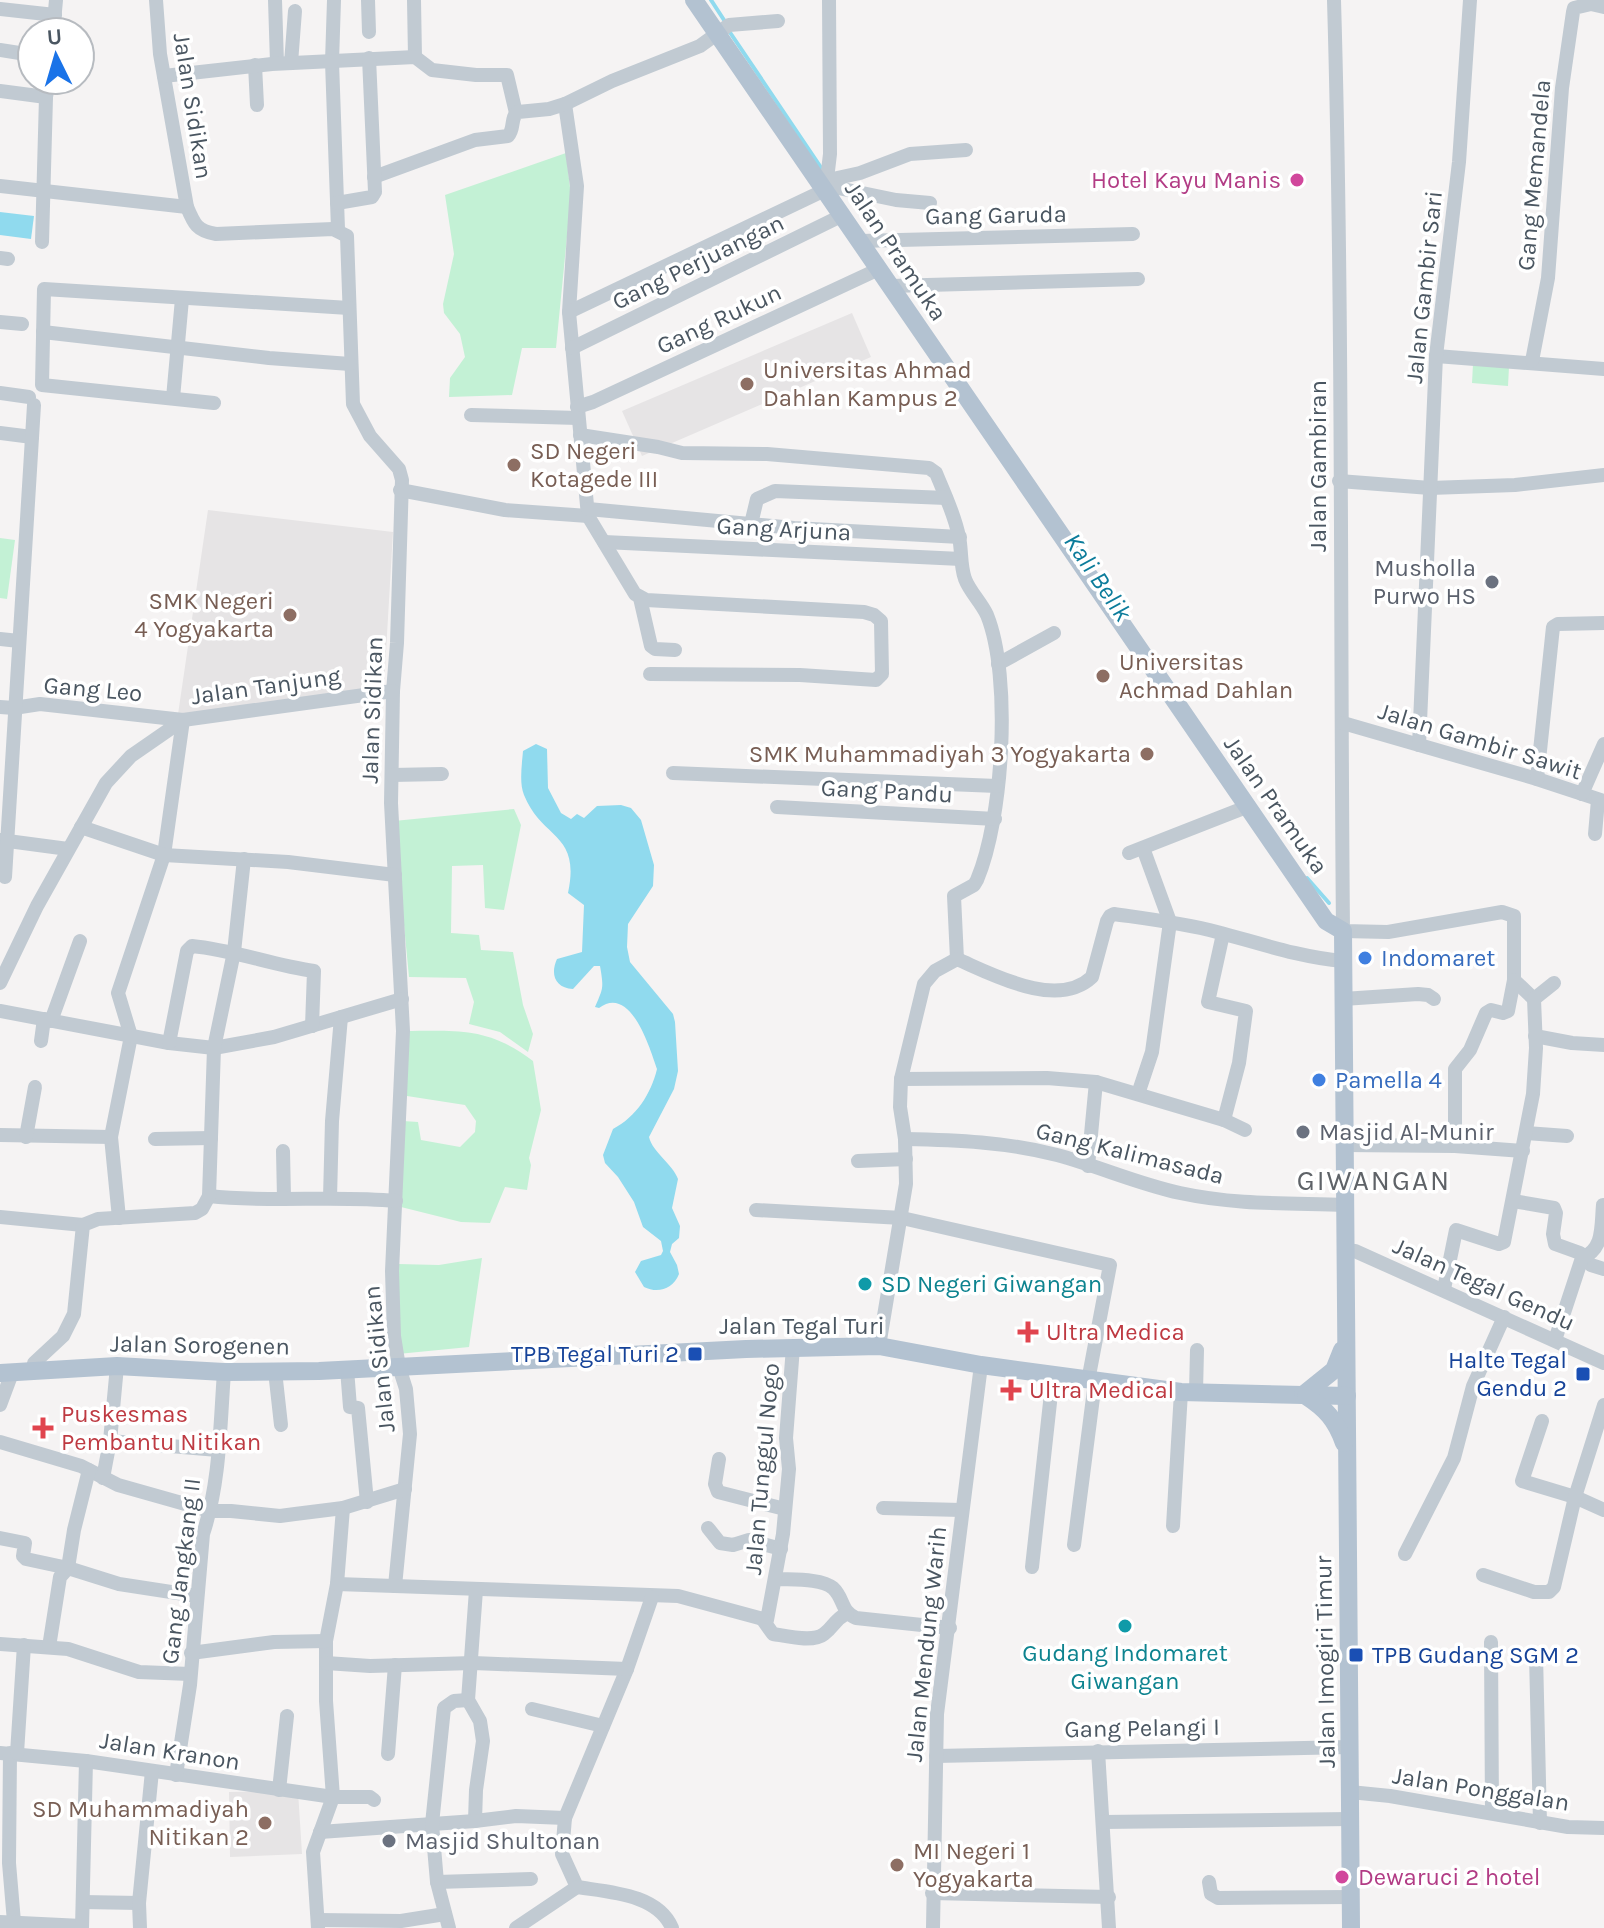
<svg xmlns="http://www.w3.org/2000/svg" width="1604" height="1928" viewBox="0 0 1604 1928" font-family="Karla,sans-serif">
<style>
.education{fill:#e6e4e5}
.green{fill:#c3f1d5}
.water{fill:#90daee}
.lines{fill:none;stroke-linecap:round;stroke-linejoin:round}
.stream{stroke:#90daee;stroke-width:4}
.minor{stroke:#c1cad2;stroke-width:14}
.major{stroke:#b3c2d1;stroke-width:18}
.hotel-dot{fill:#d1479c;stroke:#fff;stroke-width:3}
.education-dot{fill:#8d6e63;stroke:#fff;stroke-width:3}
.worship-dot{fill:#6b7280;stroke:#fff;stroke-width:3}
.shop-dot{fill:#3f7fe0;stroke:#fff;stroke-width:3}
.culture-dot{fill:#0f9aa8;stroke:#fff;stroke-width:3}
.health-dot{fill:#e0444e;stroke:#fff;stroke-width:3}
.transit-dot{fill:#1a4fb4;stroke:#fff;stroke-width:3}
.labels{text-anchor:middle;dominant-baseline:central;stroke-width:7;stroke-linejoin:round;paint-order:stroke}
.street-label{font-size:24px;fill:#4a5661;stroke:#fff}
.hotel-label{font-size:24px;fill:#b23c85;stroke:#fff;text-anchor:end}
.education-label{font-size:24px;fill:#785e54;stroke:#fff;text-anchor:start}
.worship-label{font-size:24px;fill:#5b616d;stroke:#fff;text-anchor:start}
.shop-label{font-size:24px;fill:#366cbe;stroke:#fff;text-anchor:start}
.culture-label{font-size:24px;fill:#0d838f;stroke:#fff;text-anchor:start}
.health-label{font-size:24px;fill:#be3a42;stroke:#fff;text-anchor:start}
.transit-label{font-size:24px;fill:#164399;stroke:#fff;text-anchor:end}
.water-label{font-size:26px;font-style:italic;fill:#0c7c9b;stroke:#fff}
.quarter-label{font-size:28px;letter-spacing:2px;fill:#5f6368;stroke:#fff}
</style>
<rect width="100%" height="100%" fill="#f5f3f3"/>
<!-- education -->
<g class="education">
<path d="M852,313L871,357L642,456L622,411Z"/>
<path d="M208,510L393,532L384,686L177,721Z"/>
<path d="M298,1791L302,1854L230,1857L229,1792Z"/>
</g>
<!-- green -->
<g class="green">
<path d="M566,153L571,196L556,348H522L512,395L449,397L450,378L465,357L460,334L444,313L443,304L454,254L445,195Z"/>
<path d="M1473,364L1509,367L1508,386L1472,383Z"/>
<path d="M0,538L15,540L7,599L0,598Z"/>
<path d="M514,809L521,825L504,910L485,908L483,865L452,866L451,933L479,935L481,950L513,952L523,1005L533,1034L528,1052L500,1032L469,1024L474,1002L466,978L409,977L394,821Z"/>
<path d="M405,1031C459,1031 488,1027 533,1061L541,1110L529,1158L531,1165L527,1190L505,1187L490,1223L461,1222L401,1207L403,1121L418,1122L421,1140L460,1147L475,1132L476,1121L465,1105L407,1096Z"/>
<path d="M482,1258L469,1347L398,1354V1264L439,1265Z"/>
</g>
<!-- water -->
<g class="water">
<path d="M0,212L34,216L31,239L0,235Z"/>
<path d="M536,744L547,749L548,788L561,813L571,819L577,814L584,818L597,806L621,805L631,808L641,820L654,865L653,886L628,924L627,947L630,962L673,1014L675,1022L678,1071L674,1089L649,1137C653,1153 672,1163 678,1179L672,1208L680,1226L679,1238L672,1244L670,1252L677,1265L679,1274C673,1289 658,1294 644,1287L635,1272L641,1261L661,1255L663,1251L661,1241L643,1227L634,1202L618,1177L605,1163L603,1155L613,1129C636,1117 651,1094 657,1069C650,1049 631,984 599,1008L595,1007C603,988 604,989 600,966H594L573,989C555,988 550,974 557,959L582,952L584,905L568,893C581,832 542,840 524,795C519,783 522,764 523,751Z"/>
</g>
<g class="lines">
<!-- stream -->
<g class="stream">
<path d="M711,0L724,20"/>
<path d="M729,31L824,172"/>
<path d="M1307,878L1329,903"/>
</g>
<!-- minor -->
<g class="minor">
<path d="M156,0L160,54L187,207C194,224 197,231 216,234L333,229L347,236L353,404L370,436L399,469L402,480L397,643L393,691L391,803L403,1031L392,1271L394,1336L399,1367L406,1389L410,1434L395,1586"/>
<path d="M275,0L277,63"/>
<path d="M334,0L332,62L338,229"/>
<path d="M368,0L369,32"/>
<path d="M414,0L415,57"/>
<path d="M1334,0C1343,310 1340,621 1343,931L1388,932L1502,912L1514,916V980L1534,999"/>
<path d="M0,9L55,15"/>
<path d="M53,32L56,0"/>
<path d="M0,50L32,55"/>
<path d="M291,63L295,11"/>
<path d="M255,65L257,105"/>
<path d="M164,76L272,64L415,57L432,70L476,75H507L516,113"/>
<path d="M0,91L46,97"/>
<path d="M565,104L577,186L569,312L588,516L635,594L646,600L864,612L874,615L881,621L882,674L876,680L800,675L650,674"/>
<path d="M374,177L475,140L508,136C515,129 510,117 518,112L549,109L565,104L612,81L700,46L729,25L778,21"/>
<path d="M827,179L830,154L829,0"/>
<path d="M819,182L860,173L910,154L966,150"/>
<path d="M0,186L187,207"/>
<path d="M337,203L372,197L375,192L369,58"/>
<path d="M860,241L1133,234"/>
<path d="M42,242L46,97L49,80"/>
<path d="M0,258L8,259"/>
<path d="M891,286L1138,279"/>
<path d="M569,312L825,190L838,188L896,200L930,203"/>
<path d="M0,322L22,324"/>
<path d="M43,332L269,358L350,364"/>
<path d="M572,348L843,215"/>
<path d="M1436,356L1604,369"/>
<path d="M1532,361L1548,278L1562,88L1573,12L1574,8L1591,4L1604,7"/>
<path d="M0,393L29,397"/>
<path d="M173,398L182,299"/>
<path d="M214,403L42,385L44,289L349,308"/>
<path d="M577,407L593,402L879,269"/>
<path d="M471,415L578,418"/>
<path d="M0,433L32,437"/>
<path d="M580,435L658,447L682,453L767,454L929,468L936,473C944,493 955,515 959,537C962,551 960,565 965,579C970,592 981,602 987,615C1012,677 1003,819 977,880L974,885L954,896L957,959"/>
<path d="M1339,481L1430,488L1515,485L1604,475"/>
<path d="M400,490L505,510L588,516"/>
<path d="M588,509L794,528L960,537"/>
<path d="M751,524L757,499L775,491L946,498"/>
<path d="M604,542L961,559"/>
<path d="M640,598L651,646L655,649L675,650"/>
<path d="M0,639L19,641"/>
<path d="M998,664L1054,633"/>
<path d="M0,707L14,708L40,704L183,720L164,855L118,993L131,1036L111,1137L119,1218"/>
<path d="M1343,723L1537,779L1604,801"/>
<path d="M1419,745L1436,356L1459,162L1470,0"/>
<path d="M673,773L997,786"/>
<path d="M392,775L442,774"/>
<path d="M1537,779L1553,627L1558,624L1604,623"/>
<path d="M1582,794L1604,744"/>
<path d="M777,807L995,819"/>
<path d="M81,827L164,855L288,862L395,875"/>
<path d="M1595,834L1598,800"/>
<path d="M0,840L68,849"/>
<path d="M1129,853L1249,806"/>
<path d="M5,877L34,405"/>
<path d="M1223,934L1208,1002L1246,1011L1239,1063L1224,1120"/>
<path d="M0,983L37,906L106,783L131,756L183,720L393,691"/>
<path d="M1343,999L1418,994L1428,995L1434,999"/>
<path d="M0,1011L169,1043L214,1048L274,1037L402,999"/>
<path d="M51,1021L80,941"/>
<path d="M1535,1036L1572,1043L1604,1045"/>
<path d="M41,1041L44,1019"/>
<path d="M169,1043L187,951L192,946C234,950 272,965 314,971L312,1026"/>
<path d="M901,1079L1047,1078L1096,1082L1224,1120L1245,1130"/>
<path d="M1138,1094L1152,1052L1170,922L1143,848"/>
<path d="M1526,1133L1567,1136"/>
<path d="M0,1135L111,1137"/>
<path d="M26,1137L35,1087"/>
<path d="M155,1139L211,1138"/>
<path d="M905,1139C956,1140 1007,1142 1057,1155C1098,1166 1138,1184 1180,1193C1235,1205 1289,1203 1345,1205"/>
<path d="M1344,1145L1455,1146L1523,1151"/>
<path d="M1455,1146V1069L1470,1050L1486,1013L1491,1010L1503,1013L1508,1011L1514,980"/>
<path d="M283,1151L284,1198"/>
<path d="M858,1161L906,1159"/>
<path d="M1088,1166L1096,1082"/>
<path d="M209,1196C271,1203 334,1195 396,1201"/>
<path d="M330,1198L332,1121L341,1017"/>
<path d="M1513,1201L1554,1208L1556,1213L1553,1234L1555,1244L1580,1253L1591,1265L1604,1269"/>
<path d="M756,1210L902,1218L1110,1265L1088,1381"/>
<path d="M0,1217L83,1225"/>
<path d="M1345,1250L1355,1251L1604,1363"/>
<path d="M1444,1289L1456,1230L1499,1244L1504,1242L1533,1094L1536,1048L1534,999L1554,983"/>
<path d="M1555,1340L1582,1258C1604,1249 1601,1227 1603,1205"/>
<path d="M879,1346L906,1184L905,1139L900,1107L901,1079L924,984L935,971L957,959C992,974 1057,1010 1092,977L1107,921L1110,916L1114,914C1149,919 1183,923 1217,932C1259,943 1299,957 1343,961"/>
<path d="M347,1369L350,1407L358,1408L367,1502"/>
<path d="M275,1371L281,1425"/>
<path d="M35,1372L34,1363L63,1336L74,1314L83,1225L98,1219L195,1213L202,1209L209,1196L214,1048L234,952L244,859"/>
<path d="M1196,1392L1197,1350"/>
<path d="M0,1405L12,1373"/>
<path d="M1542,1421L1522,1481L1575,1497L1604,1510"/>
<path d="M110,1441L218,1450"/>
<path d="M0,1442L81,1466L118,1485L210,1511H231L280,1516L295,1514L343,1508L405,1489"/>
<path d="M719,1459L715,1484L718,1492L785,1509"/>
<path d="M103,1478L110,1441L117,1366"/>
<path d="M343,1508L337,1584L326,1641V1701L333,1797H370L374,1800"/>
<path d="M883,1508L961,1510"/>
<path d="M1173,1526L1181,1392"/>
<path d="M708,1528L720,1543L733,1545L749,1540L781,1549"/>
<path d="M0,1538L25,1543L23,1556L26,1559L68,1568L74,1530L89,1470"/>
<path d="M1074,1545L1095,1382"/>
<path d="M1405,1554L1454,1458L1473,1386L1504,1317"/>
<path d="M1032,1567L1053,1375"/>
<path d="M1483,1575L1534,1592H1549L1554,1587L1575,1497L1604,1405"/>
<path d="M776,1579C792,1580 821,1578 833,1588C844,1598 841,1612 856,1618L950,1628"/>
<path d="M337,1584L678,1596L767,1620L783,1534L789,1469L786,1438L793,1347"/>
<path d="M476,1590L468,1700L480,1721L483,1741L476,1790L475,1821L516,1816L565,1818"/>
<path d="M652,1597L627,1669L565,1818L562,1854L577,1887C609,1892 658,1894 672,1928"/>
<path d="M763,1620L773,1634C786,1636 813,1643 824,1634C834,1627 833,1621 847,1613"/>
<path d="M1491,1642L1492,1813"/>
<path d="M0,1644L68,1649L139,1672L190,1674"/>
<path d="M49,1647L60,1577L68,1568L119,1584L197,1596"/>
<path d="M191,1653L274,1642L326,1641"/>
<path d="M1536,1655L1540,1823"/>
<path d="M326,1663L370,1666L473,1663L627,1669"/>
<path d="M532,1709L603,1726"/>
<path d="M1098,1751L1109,1928"/>
<path d="M0,1753L86,1761L333,1797L313,1852L318,1928"/>
<path d="M10,1753L9,1863L14,1922"/>
<path d="M17,1753L24,1645"/>
<path d="M388,1754L395,1665"/>
<path d="M936,1756L1350,1747"/>
<path d="M176,1775L190,1685L203,1534C220,1483 220,1426 224,1372"/>
<path d="M279,1790L287,1716"/>
<path d="M1350,1792L1390,1796L1568,1827L1604,1828"/>
<path d="M1103,1822L1350,1819"/>
<path d="M320,1832L475,1821"/>
<path d="M437,1882L531,1879"/>
<path d="M1209,1882L1211,1894L1218,1898L1351,1897"/>
<path d="M932,1893L1109,1897"/>
<path d="M83,1902L139,1903L152,1771"/>
<path d="M139,1903L140,1928"/>
<path d="M318,1920L401,1921L445,1914"/>
<path d="M0,1922L82,1926"/>
<path d="M82,1928L86,1761"/>
<path d="M449,1928L437,1882L432,1824L444,1708L454,1701L468,1700"/>
<path d="M516,1928L577,1887"/>
<path d="M933,1928L937,1714L981,1365"/>
</g>
<!-- major -->
<g class="major">
<path d="M694,0L1326,921L1343,931L1351,1928"/>
<path d="M0,1373L117,1366L224,1372L319,1371L746,1349L879,1346L981,1365L1181,1392L1347,1396"/>
<path d="M1303,1395L1334,1370L1342,1350"/>
<path d="M1306,1396C1326,1409 1336,1420 1344,1443"/>
</g>
</g>
<!-- markers -->
<g class="hotel-dot">
<circle cx="1297" cy="180" r="8"/>
<circle cx="1342" cy="1877" r="8"/>
</g>
<g class="education-dot">
<circle cx="747" cy="384" r="8"/>
<circle cx="514" cy="465" r="8"/>
<circle cx="290" cy="615" r="8"/>
<circle cx="1103" cy="676" r="8"/>
<circle cx="1147" cy="754" r="8"/>
<circle cx="265" cy="1823" r="8"/>
<circle cx="897" cy="1865" r="8"/>
</g>
<g class="worship-dot">
<circle cx="1492" cy="582" r="8"/>
<circle cx="1303" cy="1132" r="8"/>
<circle cx="389" cy="1841" r="8"/>
</g>
<g class="shop-dot">
<circle cx="1365" cy="958" r="8"/>
<circle cx="1319" cy="1080" r="8"/>
</g>
<g class="culture-dot">
<circle cx="865" cy="1284" r="8"/>
<circle cx="1125" cy="1626" r="8"/>
</g>
<g class="health-dot">
<path d="M1024 1320h8v8h8v8h-8v8h-8v-8h-8v-8h8z"/>
<path d="M1007 1378h8v8h8v8h-8v8h-8v-8h-8v-8h8z"/>
<path d="M39 1416h8v8h8v8h-8v8h-8v-8h-8v-8h8z"/>
</g>
<g class="transit-dot">
<rect x="687" y="1346" width="16" height="16" rx="4"/>
<rect x="1575" y="1366" width="16" height="16" rx="4"/>
<rect x="1348" y="1647" width="16" height="16" rx="4"/>
</g>
<g class="labels">
<!-- street labels -->
<g class="street-label">
<text transform="translate(193 106) rotate(81)">Jalan Sidikan</text>
<text transform="translate(1534 175) rotate(-85)">Gang Memandela</text>
<text transform="translate(996 215) rotate(-1)">Gang Garuda</text>
<text transform="translate(896 251) rotate(56)">Jalan Pramuka</text>
<text transform="translate(698 262) rotate(-26)">Gang Perjuangan</text>
<text transform="translate(1424 287) rotate(-84)">Jalan Gambir Sari</text>
<text transform="translate(719 319) rotate(-25)">Gang Rukun</text>
<text transform="translate(1318 466) rotate(-90)">Jalan Gambiran</text>
<text transform="translate(784 529) rotate(3)">Gang Arjuna</text>
<text transform="translate(266 686) rotate(-8)">Jalan Tanjung</text>
<text transform="translate(93 689) rotate(5)">Gang Leo</text>
<text transform="translate(372 710) rotate(-88)">Jalan Sidikan</text>
<text transform="translate(1480 741) rotate(17)">Jalan Gambir Sawit</text>
<text transform="translate(887 791) rotate(3)">Gang Pandu</text>
<text transform="translate(1276 805) rotate(55)">Jalan Pramuka</text>
<text transform="translate(1130 1153) rotate(14)">Gang Kalimasada</text>
<text transform="translate(1484 1284) rotate(24)">Jalan Tegal Gendu</text>
<text x="802" y="1326">Jalan Tegal Turi</text>
<text transform="translate(200 1345) rotate(1)">Jalan Sorogenen</text>
<text transform="translate(379 1359) rotate(-96)">Jalan Sidikan</text>
<text transform="translate(762 1469) rotate(-85)">Jalan Tunggul Nogo</text>
<text transform="translate(181 1571) rotate(-83)">Gang Jangkang II</text>
<text transform="translate(926 1644) rotate(-84)">Jalan Mendung Warih</text>
<text transform="translate(1325 1662) rotate(-91)">Jalan Imogiri Timur</text>
<text transform="translate(1142 1728) rotate(-1)">Gang Pelangi I</text>
<text transform="translate(170 1751) rotate(9)">Jalan Kranon</text>
<text transform="translate(1481 1789) rotate(9)">Jalan Ponggalan</text>
</g>
<!-- hotel labels -->
<g class="hotel-label">
<text x="1281" y="180">Hotel Kayu Manis</text>
<text x="1358" y="1877" text-anchor="start">Dewaruci 2 hotel</text>
</g>
<!-- education labels -->
<g class="education-label">
<text x="763" y="370">Universitas Ahmad<tspan x="763" dy="28">Dahlan Kampus 2</tspan></text>
<text x="530" y="451">SD Negeri<tspan x="530" dy="28">Kotagede III</tspan></text>
<text x="274" y="601" text-anchor="end">SMK Negeri<tspan x="274" dy="28">4 Yogyakarta</tspan></text>
<text x="1119" y="662">Universitas<tspan x="1119" dy="28">Achmad Dahlan</tspan></text>
<text x="1131" y="754" text-anchor="end">SMK Muhammadiyah 3 Yogyakarta</text>
<text x="249" y="1809" text-anchor="end">SD Muhammadiyah<tspan x="249" dy="28">Nitikan 2</tspan></text>
<text x="913" y="1851">MI Negeri 1<tspan x="913" dy="28">Yogyakarta</tspan></text>
</g>
<!-- worship labels -->
<g class="worship-label">
<text x="1476" y="568" text-anchor="end">Musholla<tspan x="1476" dy="28">Purwo HS</tspan></text>
<text x="1319" y="1132">Masjid Al-Munir</text>
<text x="405" y="1841">Masjid Shultonan</text>
</g>
<!-- shop labels -->
<g class="shop-label">
<text x="1381" y="958">Indomaret</text>
<text x="1335" y="1080">Pamella 4</text>
</g>
<!-- culture labels -->
<g class="culture-label">
<text x="881" y="1284">SD Negeri Giwangan</text>
<text x="1125" y="1653" text-anchor="middle">Gudang Indomaret<tspan x="1125" dy="28">Giwangan</tspan></text>
</g>
<!-- health labels -->
<g class="health-label">
<text x="1046" y="1332">Ultra Medica</text>
<text x="1029" y="1390">Ultra Medical</text>
<text x="61" y="1414">Puskesmas<tspan x="61" dy="28">Pembantu Nitikan</tspan></text>
</g>
<!-- transit labels -->
<g class="transit-label">
<text x="679" y="1354">TPB Tegal Turi 2</text>
<text x="1567" y="1360">Halte Tegal<tspan x="1567" dy="28">Gendu 2</tspan></text>
<text x="1372" y="1655" text-anchor="start">TPB Gudang SGM 2</text>
</g>
<!-- water labels -->
<g class="water-label">
<text transform="translate(1098 577) rotate(56)">Kali Belik</text>
</g>
<!-- quarter labels -->
<g class="quarter-label">
<text x="1374" y="1180">GIWANGAN</text>
</g>
</g>
<!-- north arrow -->
<g transform="translate(56 56) rotate(355)"><circle r="38" fill="#ffffff" stroke="#b7bbc0" stroke-width="2"/>
<path d="M0-6L14 30L0 20L-14 30Z" fill="#1a73e8"/>
<text y="-12" font-size="22" font-weight="bold" text-anchor="middle" fill="#4a5661">U</text>
</g>
</svg>
